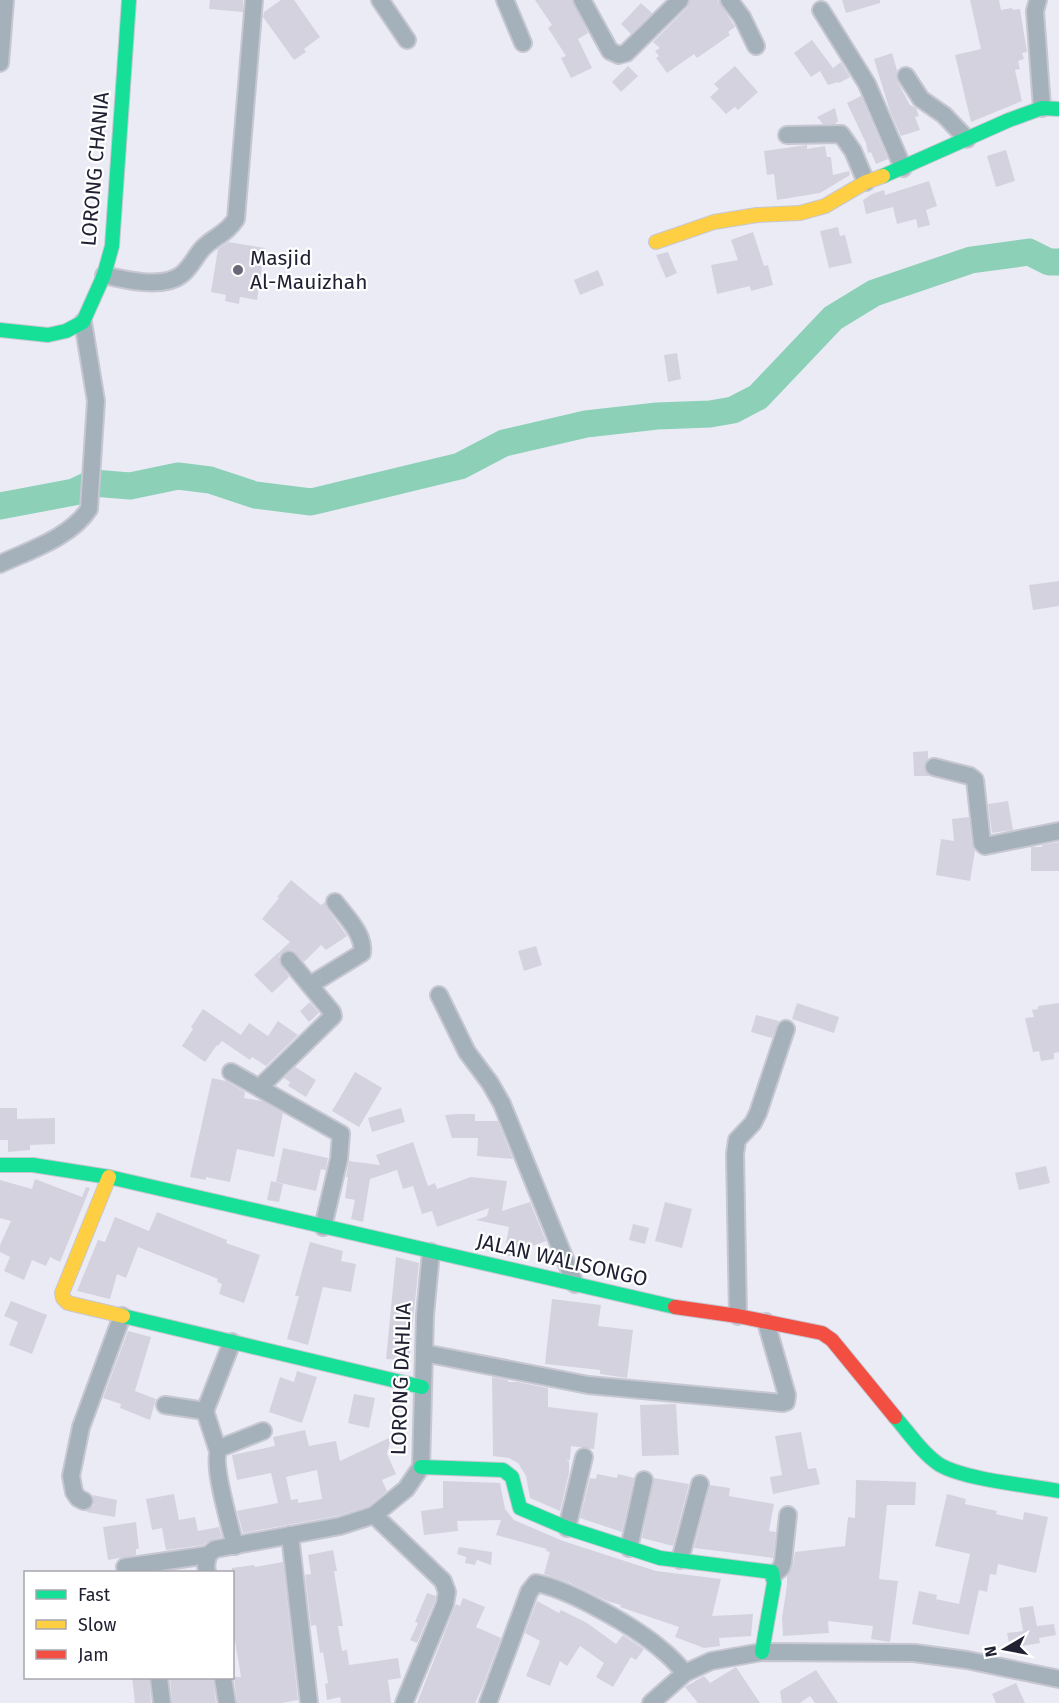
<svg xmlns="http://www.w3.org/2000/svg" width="1059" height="1703" viewBox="0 0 1059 1703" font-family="'Fira Sans',sans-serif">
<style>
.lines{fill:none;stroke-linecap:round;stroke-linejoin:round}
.river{stroke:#8cd0b8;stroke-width:27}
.building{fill:#d4d2df;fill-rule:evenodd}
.street-casing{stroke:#c7c7d2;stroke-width:20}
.fast-casing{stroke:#c7c7d2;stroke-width:16}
.slow-casing{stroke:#c7c7d2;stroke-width:16}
.jam-casing{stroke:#c7c7d2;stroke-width:16}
.street{stroke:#a4b1ba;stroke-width:16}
.fast{stroke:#16e098;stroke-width:14}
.slow{stroke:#ffcf43;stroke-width:14}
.jam{stroke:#f24e42;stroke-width:14}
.poi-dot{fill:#686878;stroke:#fff;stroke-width:2}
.labels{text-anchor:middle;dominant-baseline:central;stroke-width:4.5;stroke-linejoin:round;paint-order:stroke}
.street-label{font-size:21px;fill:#212134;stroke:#fff}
.poi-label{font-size:21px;fill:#212134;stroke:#fff;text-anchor:start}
</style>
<rect width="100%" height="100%" fill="#ebebf6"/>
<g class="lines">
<!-- river -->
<path class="river" d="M0,506L74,492L93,483L130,486L178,476L210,480L255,495L311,502L460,466L504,443L586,424L657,416L710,414L733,410L758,397L833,318L874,293L971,260L1029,252L1049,262H1059"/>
</g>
<!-- building -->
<g class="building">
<path d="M210,0H243V12L209,9Z"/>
<path d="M281,0H294L320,37L304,49L306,52L294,60L263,17L264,12Z"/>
<path d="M535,0H572L588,33L578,39L592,68L571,78L561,58L566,56L548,28L552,25Z"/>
<path d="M690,0H718L735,27L728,32L730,35L697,58L694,54L667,73L656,58L659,56L655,51L660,48L653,42L687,8Z"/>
<path d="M842,0H880V3L846,13Z"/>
<path d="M970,0H999L1001,10L1012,8L1013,10L1020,9L1027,52L1022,53L1024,59L1018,61L1020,69L1015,70L1022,101L971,122L955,55L981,49Z"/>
<path d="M641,3L652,13L631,34L621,24Z"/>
<path d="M812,40L833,68L841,62L850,77L839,83L838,82L828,85L820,71L811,77L794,53Z"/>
<path d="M892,53L897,70L896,76L897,81L910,105L916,108L919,116L915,117L920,130L901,136L890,111L874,59Z"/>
<path d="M628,66L638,76L621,92L612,82Z"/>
<path d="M735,66L758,92L738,110L735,107L726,114L710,97L719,89L714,84Z"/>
<path d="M861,96L888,159L876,164L871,152L868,153L866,143L847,103Z"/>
<path d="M835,108L838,121L835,124H823L817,117Z"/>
<path d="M807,145V149L825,146L827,157H831L833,175L849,171L850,175L820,193L777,200L774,174L767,175L764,151Z"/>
<path d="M1006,150L1015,181L996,187L987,156Z"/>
<path d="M929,181L937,206L926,210L930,225L918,228L916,219L897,224L893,207L866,214L863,200L872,194L884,190L885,195Z"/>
<path d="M838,227L840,236L845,235L852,263L829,268L820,231Z"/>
<path d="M753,232L764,266L768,265L773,285L751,291L750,286L717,294L711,265L738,260L731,240Z"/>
<path d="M228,242L265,248L257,300L240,297L239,304L225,301L226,295L211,292L218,249Z"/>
<path d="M668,252L677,273L666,278L656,255Z"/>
<path d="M598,270L604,285L580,295L574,280Z"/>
<path d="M677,353L681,379L668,382L664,355Z"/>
<path d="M1059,581V606L1033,610L1029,585Z"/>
<path d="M928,751V759L924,764V769L929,776H914L913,752Z"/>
<path d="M1008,801L1013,830L992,833L988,804Z"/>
<path d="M969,817L972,844L975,851L970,881L936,875L941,839L954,841L952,819Z"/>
<path d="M1059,842V871H1031V847H1042V845Z"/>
<path d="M291,880L321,905L325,902L327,908L347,936L326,950L321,945L304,962L293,950L283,952L279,956V962L289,977L272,993L254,975L290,942L262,919L279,898L277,897Z"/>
<path d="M536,946L542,965L524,971L518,951Z"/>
<path d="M310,1002L319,1013L309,1022L300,1011Z"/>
<path d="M797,1003L839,1017L834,1033L792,1019Z"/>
<path d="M1059,1003V1052L1054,1053V1059L1041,1061L1039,1051L1033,1052L1025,1018L1034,1017L1032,1010L1038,1009V1006Z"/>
<path d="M203,1009L241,1035L249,1023L268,1036L278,1021L298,1035L266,1066L252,1057L250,1060L222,1041L218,1046L217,1045L205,1062L182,1046L193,1029L191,1027Z"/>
<path d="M756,1015L779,1021L772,1038L751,1032Z"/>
<path d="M295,1067L316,1080L306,1097L288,1086L290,1082L284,1078Z"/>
<path d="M355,1072L382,1088L359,1127L332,1111Z"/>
<path d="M212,1078L226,1081L245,1092L244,1098L262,1101L283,1113L274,1157L237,1149L230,1182L206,1177V1180L190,1177Z"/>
<path d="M0,1108H17V1119L55,1118V1144L30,1145V1150L8,1152V1140H0Z"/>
<path d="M401,1108L405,1122L372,1132L368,1118Z"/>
<path d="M458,1114H475V1121H498L513,1159L477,1156L478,1138H452L445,1115Z"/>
<path d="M413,1142L428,1186L435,1183L437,1189L471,1177L507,1181L502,1211L530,1202L546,1241L522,1250L521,1258L504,1255L509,1227L476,1220L487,1216L489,1208L437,1227L432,1211L422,1214L413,1186L403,1189L397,1170L370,1179L363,1222L351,1219L355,1200L345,1198L348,1177H346L349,1161L380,1165L376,1155Z"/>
<path d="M283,1148L328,1158L326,1170L321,1169L316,1191L276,1182Z"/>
<path d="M1046,1166L1050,1183L1019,1190L1015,1173Z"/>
<path d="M35,1179L82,1197L86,1187L90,1188L60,1262L50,1257L46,1266L32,1260L24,1280L4,1271L10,1257L0,1252V1245L11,1221L0,1218V1180L32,1189Z"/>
<path d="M271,1181L283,1184L279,1202L267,1200Z"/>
<path d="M665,1202L692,1209L682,1248L655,1241Z"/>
<path d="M157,1212L227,1240L226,1243L260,1255L244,1303L219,1294L222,1284L217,1282L218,1279L138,1247L126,1278L117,1274L110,1299L77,1291L98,1240L105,1242L115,1217L149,1231Z"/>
<path d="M633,1224L649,1228L645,1244L629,1240Z"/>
<path d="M310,1242L343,1251L341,1261L356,1264L351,1292L323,1287L308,1345L287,1339L299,1296H295Z"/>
<path d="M396,1257L419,1263L409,1361L386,1359Z"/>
<path d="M552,1299L601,1305L598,1326L633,1330L627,1378L600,1374V1370L545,1364Z"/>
<path d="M11,1301L47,1315L32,1354L9,1345L18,1322L4,1316Z"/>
<path d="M128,1331L151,1337L135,1391L156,1399L150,1420L120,1408L121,1404L103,1398Z"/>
<path d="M297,1371L317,1377L302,1423L269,1412L280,1377L294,1382Z"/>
<path d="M492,1377L508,1380V1382H518L548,1388V1407L598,1413L594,1449L571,1446L570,1460H565L569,1461V1473L560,1511L530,1498L526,1476L518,1463L509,1458L493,1456Z"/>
<path d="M354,1394L375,1398L369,1428L348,1423Z"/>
<path d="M676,1404L679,1455L642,1456L640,1405Z"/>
<path d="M305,1430L309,1446L336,1441L340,1461L391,1437L387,1454L396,1474L382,1480L387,1491L369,1506L337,1516L243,1533L237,1511L278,1503L271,1473L237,1480L232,1455L275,1446L273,1437ZM317,1470L322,1499L298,1503V1499L291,1500L286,1477Z"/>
<path d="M801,1432L808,1469L816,1468L820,1484L773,1494L770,1477L782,1475L775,1436Z"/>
<path d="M597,1474L617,1478L618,1474L634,1478L622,1532L580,1518L590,1478L596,1479Z"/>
<path d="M654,1478L689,1484L673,1546L642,1538Z"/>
<path d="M856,1480L916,1482L915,1505H887L879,1579L898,1581L890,1642L871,1639L873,1626L828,1621L829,1633L783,1636L782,1618L787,1585V1577L793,1565L795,1552L845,1546L848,1517L855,1518Z"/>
<path d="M443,1481L500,1483L505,1509L514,1520L563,1541L656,1571L721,1579L712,1616L753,1614L751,1636L719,1638L720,1646L704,1648L675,1637L679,1627L620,1607L621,1605L607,1601L570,1583L544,1574L550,1552L546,1551L547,1549L496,1535L501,1520L457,1521L458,1531L424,1535L421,1511L443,1508Z"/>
<path d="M710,1485L730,1488L729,1496L774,1504L769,1531L776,1532L773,1558L694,1548Z"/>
<path d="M174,1494L179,1520L195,1517L198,1531L219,1527L222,1537L213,1539L203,1545L166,1550L162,1528L152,1530L146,1499Z"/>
<path d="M947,1494L966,1499L965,1504L997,1511L996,1514L1023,1520L1024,1512L1048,1517L1036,1573L998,1564L996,1575L990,1574L987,1592L979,1590L969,1635L912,1624L919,1591L937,1595L936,1599L959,1604L970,1554L935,1546Z"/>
<path d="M93,1495L117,1500L115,1517L86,1512L94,1505Z"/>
<path d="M136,1522L139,1549H136V1555L108,1560L103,1527Z"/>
<path d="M459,1547L492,1552L491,1565L477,1560L475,1565L465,1563L466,1557L457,1554Z"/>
<path d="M333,1550L337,1571H334L343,1626H338L342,1651L347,1650L349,1665L398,1658L401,1678L388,1680L391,1703H341L340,1697L327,1700L325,1684L328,1683L323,1652L320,1653L316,1625L311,1626L305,1575L311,1574L308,1555Z"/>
<path d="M283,1562L298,1700L282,1703H237L234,1677H241L235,1641H232V1568L254,1565L255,1567Z"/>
<path d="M427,1593L436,1596L435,1601L417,1643L410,1640L418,1623L415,1622Z"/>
<path d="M463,1598L485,1607L476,1627L501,1638L482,1688L475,1703H417L456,1604L460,1606Z"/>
<path d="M537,1601L559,1613L561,1610L587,1623L616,1644L623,1635L644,1649L636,1660L631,1657L613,1687L596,1677L604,1663L580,1646L567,1666L560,1661L550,1686L526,1676L540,1641L525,1633Z"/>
<path d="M1033,1606L1037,1626L1054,1624L1056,1635L1039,1638L1040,1643L1010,1648L1007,1633L1023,1631L1019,1608Z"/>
<path d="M736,1667L760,1703H698L685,1687L704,1676L710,1683Z"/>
<path d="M816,1670L838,1703H815L810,1696L800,1703H782L780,1691Z"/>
<path d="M132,1677H149L151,1703H135Z"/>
<path d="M170,1677H213L216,1703H172Z"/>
<path d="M1016,1683L1025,1703H996L992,1694Z"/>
</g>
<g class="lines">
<defs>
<g id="street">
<path d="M380,0L407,40"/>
<path d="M505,0L523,43"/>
<path d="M582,0L610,51L619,55L626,53L680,0"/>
<path d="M729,0L742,17L756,46"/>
<path d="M1038,0L1035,11L1042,108"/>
<path d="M821,10L867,84L903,168"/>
<path d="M0,63L5,0"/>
<path d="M906,76L921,99L944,115L967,139"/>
<path d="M787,135L841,134L853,151L866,182"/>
<path d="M104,275C125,280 163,289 181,275C191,268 196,254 205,246C217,235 226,234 236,219L254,0"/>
<path d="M0,564C30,550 71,537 89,509L96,401L83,322"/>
<path d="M934,767L970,776L975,780L982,843L985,846L1059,831"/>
<path d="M310,985L362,953C365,934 345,916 335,902"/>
<path d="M439,995L467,1052L490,1083L502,1104L575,1284"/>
<path d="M231,1072L341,1134L339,1159L323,1227"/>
<path d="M260,1087L333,1016L332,1012L289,960"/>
<path d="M738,1316L735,1154L737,1140L753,1123L758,1113L786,1029"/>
<path d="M424,1353L588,1385L783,1403L786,1402L787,1395L766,1322"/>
<path d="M165,1405L205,1411L232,1342"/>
<path d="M205,1411L218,1451"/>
<path d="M84,1501L78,1498L74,1492L71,1476L81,1427L122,1316"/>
<path d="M374,1515L443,1581L447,1592L445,1604L404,1703"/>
<path d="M567,1528L584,1457"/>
<path d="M290,1535L309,1703"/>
<path d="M235,1546C231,1528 210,1460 220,1448L263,1431"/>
<path d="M629,1548L644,1480"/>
<path d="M680,1560L700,1484"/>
<path d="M125,1567L208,1555"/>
<path d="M207,1572L206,1566L208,1555L215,1549L340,1526L374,1515L406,1489L421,1467L425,1315L431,1252"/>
<path d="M773,1575L781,1568L783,1562L788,1515"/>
<path d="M159,1678L162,1703"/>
<path d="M223,1678L227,1703"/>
<path d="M488,1703L529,1592L536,1583C569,1589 637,1628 662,1650C671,1657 678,1665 685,1673"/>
<path d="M651,1703L685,1673L711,1661L762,1652L914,1653L967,1660L1059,1679"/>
</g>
<g id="fast">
<path d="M883,176L1009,120L1042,108L1059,109"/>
<path d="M0,330L48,335L66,331L83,322L104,275L112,246L129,0"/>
<path d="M0,1165H33L109,1177L675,1307"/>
<path d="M123,1316L422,1387"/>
<path d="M895,1417C909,1433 922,1453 940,1465C966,1480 1028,1485 1059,1491"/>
<path d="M421,1467L503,1470L512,1477L520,1508L567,1528L660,1558L772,1572L774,1583L762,1652"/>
</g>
<g id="slow">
<path d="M656,242L714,222L757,215L800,213L825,206L866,182L883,176"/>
<path d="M109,1177L62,1293L63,1298L68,1303L123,1316"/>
</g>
<path id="jam" d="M675,1307L738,1316L822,1333L832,1340L895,1417"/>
</defs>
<!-- street casing -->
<use href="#street" class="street-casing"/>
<!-- fast casing -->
<use href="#fast" class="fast-casing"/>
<!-- slow casing -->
<use href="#slow" class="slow-casing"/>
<!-- jam casing -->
<use href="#jam" class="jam-casing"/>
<!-- street -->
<use href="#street" class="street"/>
<!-- fast -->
<use href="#fast" class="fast"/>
<!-- slow -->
<use href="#slow" class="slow"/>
<!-- jam -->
<use href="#jam" class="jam"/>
</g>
<!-- markers -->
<circle class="poi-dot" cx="238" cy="270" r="6"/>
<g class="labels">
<!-- street labels -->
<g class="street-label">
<text transform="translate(95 169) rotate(-85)">LORONG CHANIA</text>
<text transform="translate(562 1260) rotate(13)">JALAN WALISONGO</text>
<text transform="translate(401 1379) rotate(-88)">LORONG DAHLIA</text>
</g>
<!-- poi labels -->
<g class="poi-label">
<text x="250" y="258">Masjid<tspan x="250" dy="24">Al-Mauizhah</tspan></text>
</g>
</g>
<!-- legend -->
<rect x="24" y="1571" width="210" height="108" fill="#ffffff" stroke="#a6a6ae" stroke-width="1.5"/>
<rect x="36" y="1590" width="30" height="9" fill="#16e098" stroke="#a6a6ae" stroke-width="1.5"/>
<text x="78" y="1601" font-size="18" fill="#212134">Fast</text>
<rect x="36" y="1620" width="30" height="9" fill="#ffcf43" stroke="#a6a6ae" stroke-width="1.5"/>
<text x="78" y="1631" font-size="18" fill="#212134">Slow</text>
<rect x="36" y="1650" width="30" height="9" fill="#f24e42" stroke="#a6a6ae" stroke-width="1.5"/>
<text x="78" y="1661" font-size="18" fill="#212134">Jam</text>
<!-- north arrow -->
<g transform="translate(1005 1649) rotate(260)" stroke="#ffffff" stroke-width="4.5" paint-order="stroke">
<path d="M0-4.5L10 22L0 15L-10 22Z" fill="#212134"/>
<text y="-9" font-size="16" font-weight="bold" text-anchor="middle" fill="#212134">N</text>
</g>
</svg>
